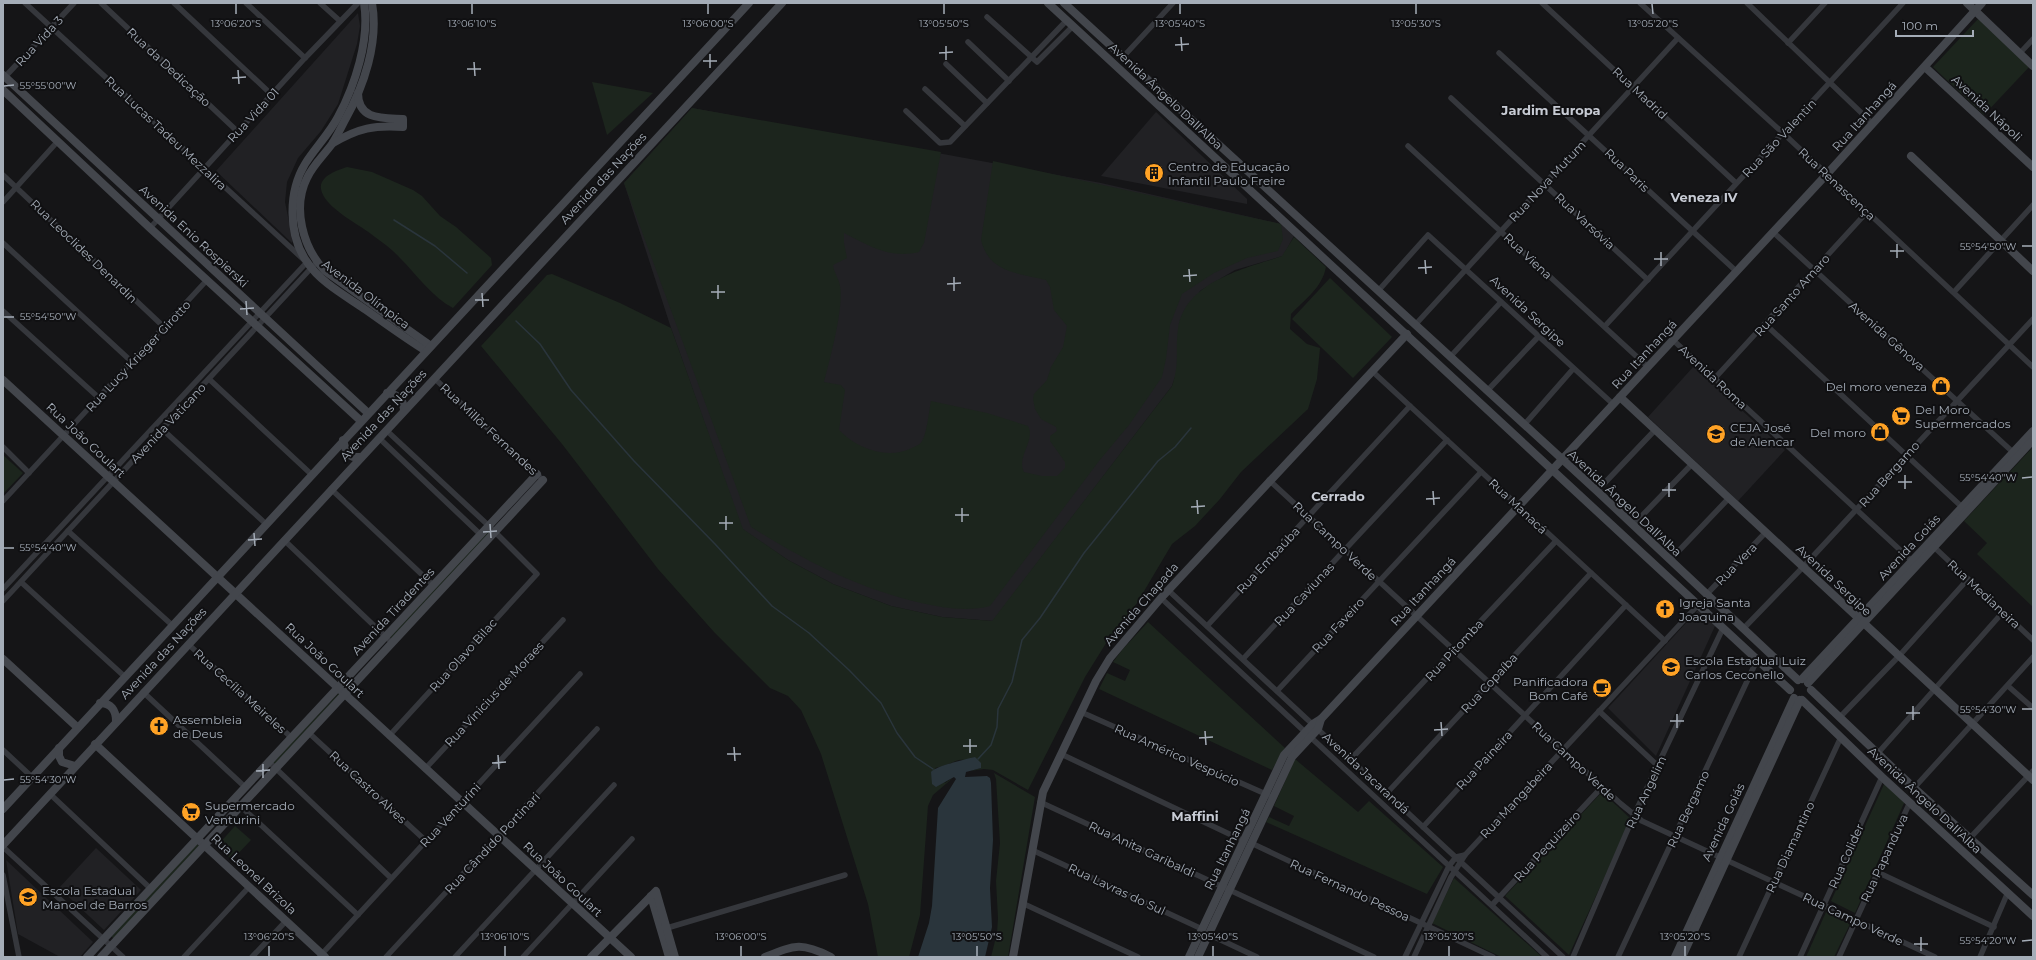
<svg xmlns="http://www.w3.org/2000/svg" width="2036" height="960" viewBox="0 0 2036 960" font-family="Montserrat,sans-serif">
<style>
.built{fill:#212124}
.green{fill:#1c251d}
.water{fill:#2a353c}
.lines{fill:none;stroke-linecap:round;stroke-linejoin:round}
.stream{stroke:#2a353c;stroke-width:1.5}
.street{stroke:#35373c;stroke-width:5.5}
.secondary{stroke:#43464c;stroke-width:8}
.ticks{fill:none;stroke:#a5adb8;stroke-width:1.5}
.labels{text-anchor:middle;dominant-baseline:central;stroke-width:4;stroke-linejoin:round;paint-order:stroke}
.street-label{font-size:12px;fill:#a5adb8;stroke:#101012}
.poi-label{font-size:12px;fill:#a5adb8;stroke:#101012;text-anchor:start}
.neighbourhood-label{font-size:13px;font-weight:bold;fill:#c7cbd4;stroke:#101012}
.ticks-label{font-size:10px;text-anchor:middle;fill:#a5adb8;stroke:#101012;stroke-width:4;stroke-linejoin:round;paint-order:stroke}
</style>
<rect width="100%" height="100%" fill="#151517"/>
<!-- built -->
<g class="built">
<path d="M358,13L360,26L357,44L338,104L321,131L298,158L287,182L285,202L293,241L292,243L216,171Z"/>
<path d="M692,108L1101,183L1281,224L1294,236L1283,256L1235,270L1200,291L1177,350V371L1172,386L993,621L942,617L891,606L833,584L788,560L742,529L671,328L624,183Z"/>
<path d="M1156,112L1247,199V204L1101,176Z"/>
<path d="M1694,366L1785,450L1738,501L1648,417Z"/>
<path d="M1698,610L1715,626L1656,756L1608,708Z"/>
<path d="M96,848L141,890L104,930L59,888Z"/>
<path d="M6,860L93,942L80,957H60L18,934Z"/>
</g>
<!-- green -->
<g class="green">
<path d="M1978,19L2030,66L1984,115L1933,67Z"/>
<path d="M592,82L653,93L607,135Z"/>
<path d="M692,108L941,152L924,243L919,252C889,259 870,246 844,233V243L847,258L833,265C834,273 839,279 840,286C844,307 830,359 824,382L841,385L845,390L839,430C857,449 888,460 912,448C916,446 921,444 922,441C927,433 929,411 931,401L987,413L1028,426C1036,440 1016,457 1024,472L1042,476H1057L1065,468V462L1050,441V436L1057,431L1056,427L1041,419L1035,409L1033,399L1034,394L1047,380L1051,367L1063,347L1067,326L1054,310L1050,287L1046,280C1018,273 989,273 981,240L993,161L1281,224L1283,239L1278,251L1247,258L1214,273L1182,294L1170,325L1166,359L1162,377L1129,425L1099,461L990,606C967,612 944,608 921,603C857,588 806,561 751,527L624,183Z"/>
<path d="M347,167L372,172L413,190L422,196L440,216L456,227L491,258L492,265L453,308C432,297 417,275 400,258C393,250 383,243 375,237C361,225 324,208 321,189C319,176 338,170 347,167Z"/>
<path d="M1294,237L1326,267C1322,288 1305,299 1291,314L1290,329L1307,344L1320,348L1317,379L1308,409L1241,472L1220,499L1195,526L1172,544L1137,603L1108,640L1085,677L1028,790L993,770L984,769L970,771L981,768C958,752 959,763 935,768L945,783L954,777L933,795L928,806L920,915L909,957H878L868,904L821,754L801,710L788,696L770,688L714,632L658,569L562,444L481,346L547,275L552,274L620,303L671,328L743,529L788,560L833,584L891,606L942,617L992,621L1172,386C1180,363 1175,351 1178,329C1185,281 1245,269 1282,256Z"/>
<path d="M1330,278L1392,337L1353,378L1292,319Z"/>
<path d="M2033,447V607L1977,554L1987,543L1964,521Z"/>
<path d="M3,455L23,473L3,494Z"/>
<path d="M489,530L492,533L393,640L390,637Z"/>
<path d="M1148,622L1285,748L1272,770L1099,689L1107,673L1125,681L1130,670L1113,662L1122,650Z"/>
<path d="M339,693L342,696L276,766L272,763Z"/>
<path d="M1295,759L1358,812L1369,801L1443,867L1427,894L1266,822L1269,817L1289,826L1294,816L1274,806Z"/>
<path d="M994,773L1035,797L1008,957H991L997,933L998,918L996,881L1000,843L996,779Z"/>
<path d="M1885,782L1905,801L1855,913L1831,901Z"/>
<path d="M1602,792L1631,819L1569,955L1505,896Z"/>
<path d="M235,826L251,840L232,860L217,846Z"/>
<path d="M197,844L200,847L115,940L111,936Z"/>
<path d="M1454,878L1542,957H1501L1432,923Z"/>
<path d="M1826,912L1850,924L1834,957H1806Z"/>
</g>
<!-- water -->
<path class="water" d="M975,757L981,763V768L966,772L965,777L987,776L990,778L991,783L993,840L990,888L992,927L985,957H918L929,923L932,906L938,808L956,779L954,777L936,787L932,784L931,772C935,766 967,759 975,757Z"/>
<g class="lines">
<!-- stream -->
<g class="stream">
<path d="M394,220L435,246L467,273"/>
<path d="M516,321L540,344L571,390L634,461L715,544L772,606L809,633L849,670L881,703L897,733L915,757L933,769"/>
<path d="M978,759L991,745L997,727L998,709L1012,682L1022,640L1040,618L1084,553L1158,461L1175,447L1191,428"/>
</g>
<!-- street -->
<g class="street">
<path d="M25,3L303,259"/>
<path d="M101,3L237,131"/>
<path d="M174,3L272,95"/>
<path d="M246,3L305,58"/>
<path d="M320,3L340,21"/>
<path d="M1542,3L1736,183"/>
<path d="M1640,3L1784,134L2033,367"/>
<path d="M1747,3L1873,124"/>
<path d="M987,17L1037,62L1073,26"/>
<path d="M968,42L1009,81"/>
<path d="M1788,43L1825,3"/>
<path d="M1499,53L1736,271"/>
<path d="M2020,53L2033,39"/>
<path d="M1123,57L1173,3"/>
<path d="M946,64L987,103"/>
<path d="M3,79L74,3"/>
<path d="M925,89L965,126"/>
<path d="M1451,98L1648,280"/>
<path d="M906,111L940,143L950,142L1067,20"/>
<path d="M1408,146L1648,367"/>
<path d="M3,175L165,328"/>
<path d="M3,202L58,141"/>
<path d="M150,228L305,58L358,3"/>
<path d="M1773,232L2016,455"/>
<path d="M3,243L132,362"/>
<path d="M1378,291L1428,235L1613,404"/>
<path d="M1954,292L2033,205"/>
<path d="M3,311L99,398"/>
<path d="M1765,324L1962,507"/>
<path d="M1415,325L1678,38"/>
<path d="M1605,326L1903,3"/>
<path d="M1673,340L1912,561"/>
<path d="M1450,357L1501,302"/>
<path d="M1372,371L1665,641"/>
<path d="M434,378L539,476"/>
<path d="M1715,378L1867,212"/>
<path d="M209,379L311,474"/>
<path d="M1487,391L1538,337"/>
<path d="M1524,425L1573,369"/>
<path d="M162,429L266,524"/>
<path d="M386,430L489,526L537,574L389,736"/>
<path d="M379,438L481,535"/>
<path d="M3,447L29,473"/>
<path d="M1269,480L1621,804L1642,821L1935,957"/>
<path d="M331,489L433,585"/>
<path d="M1597,491L1655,430"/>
<path d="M3,501L207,280"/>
<path d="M1633,525L1692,464"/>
<path d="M68,531L172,625"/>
<path d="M284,540L388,639"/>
<path d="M1934,547L2033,640"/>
<path d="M1670,560L1729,498"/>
<path d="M21,582L124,676"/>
<path d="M3,589L308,261"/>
<path d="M1168,590L1563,957"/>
<path d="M1706,595L1765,533"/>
<path d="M1161,598L1547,957"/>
<path d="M3,601L314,265"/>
<path d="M1207,626L1410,406"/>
<path d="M1744,628L1803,567L2033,319"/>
<path d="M188,644L292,738"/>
<path d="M1243,659L1447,440"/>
<path d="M2008,686L2033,708"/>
<path d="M1277,691L1481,472"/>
<path d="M143,692L245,787"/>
<path d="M1599,711L1658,766"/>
<path d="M1081,712L1268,795"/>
<path d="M1840,717L1899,656L1968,579"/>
<path d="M309,733L426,841"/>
<path d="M3,750L32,777"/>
<path d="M1878,753L2003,612"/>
<path d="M1061,754L1244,841"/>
<path d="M1351,759L1556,541"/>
<path d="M269,762L391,878"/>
<path d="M425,769L563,620"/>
<path d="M1914,788L2033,657"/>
<path d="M1387,793L1591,573"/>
<path d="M50,794L151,889"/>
<path d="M234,800L358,915"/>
<path d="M1040,802L1374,957"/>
<path d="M1423,827L1626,605"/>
<path d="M1970,838L2033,771"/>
<path d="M1251,843L1493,957"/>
<path d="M3,847L123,957"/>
<path d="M1032,850L1202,929"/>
<path d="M1877,872L1994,927"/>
<path d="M3,875L19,957"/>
<path d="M1022,903L1138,957"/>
<path d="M1492,905L1602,787"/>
<path d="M667,928L845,875"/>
<path d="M1208,934L1257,957"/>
<path d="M320,956L580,674"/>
<path d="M184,957L249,887"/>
<path d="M252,957L286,921"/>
<path d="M386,957L597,729"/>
<path d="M455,957L614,785"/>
<path d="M523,957L632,839"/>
<path d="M1405,957L1449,866L1456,857L1465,855"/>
<path d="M1414,957L1451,877L1465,855L1698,605"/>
<path d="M1573,957L1634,815L1723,628"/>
<path d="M1618,957L1757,660"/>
<path d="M1739,957L1841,737"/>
<path d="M1800,957L1882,777"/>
<path d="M1839,957L1910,802"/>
<path d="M1980,957L2008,892"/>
</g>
<!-- secondary -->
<g class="secondary">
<path d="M364,3C370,40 355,85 338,117C329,134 315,148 305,164C288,192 288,235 307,262C321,283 346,296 366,310C386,324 405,338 426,351"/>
<path d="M372,3C379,42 364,86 345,120C341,128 337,136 332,144C324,155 313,165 307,178C292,208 303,248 325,271L431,346"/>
<path d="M1048,3L1790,690"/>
<path d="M1064,3L1597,491L1798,680"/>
<path d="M1967,3L2033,66"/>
<path d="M1925,67L2033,167"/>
<path d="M3,75L368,413"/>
<path d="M3,90L150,228L361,421"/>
<path d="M333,143C359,128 374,125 403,127V119C384,118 358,121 358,93"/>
<path d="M1911,156L2033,271"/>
<path d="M3,380L631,957"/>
<path d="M387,393C399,395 403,398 404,410"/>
<path d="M1620,397L2033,780"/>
<path d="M343,440L347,454L353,457H361"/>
<path d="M3,659L77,727"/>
<path d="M1802,679L2033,431"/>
<path d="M1808,683L2033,440"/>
<path d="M1811,690L1913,787L2033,895"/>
<path d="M1802,700L1882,777L2033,916"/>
<path d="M100,703C111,703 116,710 116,721"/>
<path d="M95,744L325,957"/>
<path d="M59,748V756L62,762L75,766"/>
<path d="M3,809L749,3"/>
<path d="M3,845L782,3"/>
<path d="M651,896L669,957"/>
<path d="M87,957L537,474"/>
<path d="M101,957L543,480"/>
<path d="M591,957L656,891L675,957"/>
<path d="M765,957C795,945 801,942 831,957"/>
<path d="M1013,957L1043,792L1096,681L1110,658L1161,598L1407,334"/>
<path d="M1189,957L1284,755L1313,724L1321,719L1827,174L1982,3"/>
<path d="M1198,957L1292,757L1318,729L1321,719"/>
<path d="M1675,957L1794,698"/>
<path d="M1682,957L1800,700"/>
</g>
</g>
<!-- ticks -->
<path class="ticks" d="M236,4V14M472,4V14M708,4V14M944,4V14M1180,4V14M1416,4V14M1652,4L1653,14M1181,37L1182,51M1175,45L1189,44M946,46V60M939,53L953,52M710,54V68M703,61H717M474,62L475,76M467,69H481M238,70L239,84M232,78L246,77M4,86L14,85M1897,244V258M2022,246H2032M1890,251H1904M1661,252V266M1654,259H1668M1425,260L1426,274M1418,268L1432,267M1189,269L1190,282M1183,276L1197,275M954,277V291M947,284L961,283M718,285V299M711,292H725M482,293L483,307M475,300H489M246,301L247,315M240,309L254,308M4,317H14M1905,475V489M2022,478L2032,477M1898,482H1912M1669,483V497M1662,490H1676M1433,491L1434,505M1426,499L1440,498M1197,500L1198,514M1191,507L1205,506M962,508V522M955,515H969M726,516V530M719,523H733M490,524L491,538M483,532L497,531M254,533L255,546M248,540L262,539M4,548H14M1913,706V720M2022,709H2032M1906,713H1920M1677,714V728M1670,721H1684M1441,722L1442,736M1434,730L1448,729M1205,731L1206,745M1199,738L1213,737M970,739V753M963,746H977M734,747L735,761M727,754H741M498,755L499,769M492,763L506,762M263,764V778M256,771L270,770M4,780L14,779M1921,937V951M2022,941L2032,940M1914,944H1928M269,946V956M505,946V956M741,946V956M977,946V956M1213,946V956M1449,946V956M1685,946V956"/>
<!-- icons -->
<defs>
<symbol id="building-disc" viewBox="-11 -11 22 22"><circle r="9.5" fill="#ffa225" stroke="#101012"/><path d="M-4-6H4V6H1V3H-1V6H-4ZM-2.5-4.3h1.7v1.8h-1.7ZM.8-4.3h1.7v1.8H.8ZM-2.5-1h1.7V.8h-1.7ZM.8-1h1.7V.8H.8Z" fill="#111"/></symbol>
<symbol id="shop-disc" viewBox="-11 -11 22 22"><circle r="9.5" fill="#ffa225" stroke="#101012"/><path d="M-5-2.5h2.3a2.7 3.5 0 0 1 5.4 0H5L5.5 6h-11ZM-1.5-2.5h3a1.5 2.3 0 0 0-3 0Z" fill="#111"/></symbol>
<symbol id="supermarket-disc" viewBox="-11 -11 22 22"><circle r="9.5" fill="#ffa225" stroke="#101012"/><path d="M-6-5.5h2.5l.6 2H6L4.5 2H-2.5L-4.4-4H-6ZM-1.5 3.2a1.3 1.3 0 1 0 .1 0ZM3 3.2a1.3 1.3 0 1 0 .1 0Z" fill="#111"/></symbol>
<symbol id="school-disc" viewBox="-11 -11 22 22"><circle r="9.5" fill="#ffa225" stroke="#101012"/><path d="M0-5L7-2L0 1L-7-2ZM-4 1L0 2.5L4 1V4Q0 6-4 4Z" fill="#111"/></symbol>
<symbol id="church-disc" viewBox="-11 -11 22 22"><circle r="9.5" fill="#ffa225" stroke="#101012"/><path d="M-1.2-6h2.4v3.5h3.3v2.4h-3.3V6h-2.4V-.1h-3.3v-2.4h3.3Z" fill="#111"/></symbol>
<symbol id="cafe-disc" viewBox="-11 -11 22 22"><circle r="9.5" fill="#ffa225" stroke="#101012"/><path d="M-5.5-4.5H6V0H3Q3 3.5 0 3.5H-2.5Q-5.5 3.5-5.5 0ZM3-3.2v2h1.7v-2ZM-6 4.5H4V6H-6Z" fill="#111"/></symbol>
</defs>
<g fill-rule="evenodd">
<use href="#building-disc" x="1143" y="162" width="22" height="22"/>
<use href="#shop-disc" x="1930" y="375" width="22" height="22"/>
<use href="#supermarket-disc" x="1890" y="405" width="22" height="22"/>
<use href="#shop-disc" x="1869" y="421" width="22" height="22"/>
<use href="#school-disc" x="1705" y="423" width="22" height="22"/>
<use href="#church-disc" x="1654" y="598" width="22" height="22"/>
<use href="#school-disc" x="1660" y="656" width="22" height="22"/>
<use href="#cafe-disc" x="1591" y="677" width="22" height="22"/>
<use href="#church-disc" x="148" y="715" width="22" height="22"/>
<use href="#supermarket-disc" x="180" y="801" width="22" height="22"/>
<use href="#school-disc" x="17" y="886" width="22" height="22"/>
</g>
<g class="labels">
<!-- street labels -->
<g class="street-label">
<text transform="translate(39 41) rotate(-47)">Rua Vida 3</text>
<text transform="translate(169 67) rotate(43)">Rua da Dedicação</text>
<text transform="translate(1640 93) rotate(43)">Rua Madrid</text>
<text transform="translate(1166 96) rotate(43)">Avenida Ângelo Dall'Alba</text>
<text transform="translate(1987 108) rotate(43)">Avenida Nápoli</text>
<text transform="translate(253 115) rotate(-47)">Rua Vida 01</text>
<text transform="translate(1864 116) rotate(-48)">Rua Itanhangá</text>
<text transform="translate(166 133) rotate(43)">Rua Lucas Tadeu Mezzalira</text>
<text transform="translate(1779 138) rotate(-47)">Rua São Valentin</text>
<text transform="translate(1627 170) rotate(44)">Rua Paris</text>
<text transform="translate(603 178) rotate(-47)">Avenida das Nações</text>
<text transform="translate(1547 181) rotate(-47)">Rua Nova Mutum</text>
<text transform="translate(1837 184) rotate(43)">Rua Renascença</text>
<text transform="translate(1585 221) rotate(43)">Rua Varsóvia</text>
<text transform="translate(194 236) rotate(43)">Avenida Enio Rospierski</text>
<text transform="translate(84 251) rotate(44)">Rua Leoclides Denardin</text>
<text transform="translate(1528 256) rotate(43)">Rua Viena</text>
<text transform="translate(366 294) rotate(37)">Avenida Olímpica</text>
<text transform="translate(1792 295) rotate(-48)">Rua Santo Amaro</text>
<text transform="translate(1528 311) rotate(43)">Avenida Sergipe</text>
<text transform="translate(1887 336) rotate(42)">Avenida Gênova</text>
<text transform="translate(1644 354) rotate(-47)">Rua Itanhangá</text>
<text transform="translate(138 356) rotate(-47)">Rua Lucy Krieger Girotto</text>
<text transform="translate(1713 377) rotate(43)">Avenida Roma</text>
<text transform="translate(383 415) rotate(-47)">Avenida das Nações</text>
<text transform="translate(168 423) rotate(-47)">Avenida Vaticano</text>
<text transform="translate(489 429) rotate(43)">Rua Millôr Fernandes</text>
<text transform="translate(86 440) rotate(43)">Rua João Goulart</text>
<text transform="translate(1889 474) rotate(-48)">Rua Bergamo</text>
<text transform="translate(1625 503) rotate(43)">Avenida Ângelo Dall'Alba</text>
<text transform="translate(1518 506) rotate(43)">Rua Manacá</text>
<text transform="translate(1335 541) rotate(43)">Rua Campo Verde</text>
<text transform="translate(1909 547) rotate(-47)">Avenida Goiás</text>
<text transform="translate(1268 560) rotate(-47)">Rua Embaúba</text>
<text transform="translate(1736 564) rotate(-46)">Rua Vera</text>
<text transform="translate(1834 580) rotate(43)">Avenida Sergipe</text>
<text transform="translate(1423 591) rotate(-47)">Rua Itanhangá</text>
<text transform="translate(1304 594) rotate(-47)">Rua Caviunas</text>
<text transform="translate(1984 594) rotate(43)">Rua Medianeira</text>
<text transform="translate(1141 604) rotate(-49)">Avenida Chapada</text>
<text transform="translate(393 611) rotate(-47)">Avenida Tiradentes</text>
<text transform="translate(1338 625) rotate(-47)">Rua Faveiro</text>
<text transform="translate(1454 650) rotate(-47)">Rua Pitomba</text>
<text transform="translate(163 653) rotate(-47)">Avenida das Nações</text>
<text transform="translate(463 655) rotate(-48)">Rua Olavo Bilac</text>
<text transform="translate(325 660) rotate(43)">Rua João Goulart</text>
<text transform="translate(1489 683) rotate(-47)">Rua Copaíba</text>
<text transform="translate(240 691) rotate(42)">Rua Cecília Meireles</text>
<text transform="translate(494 694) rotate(-47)">Rua Vinicius de Moraes</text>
<text transform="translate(1177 755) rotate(24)">Rua Américo Vespúcio</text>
<text transform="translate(1484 760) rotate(-47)">Rua Paineira</text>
<text transform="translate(1574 761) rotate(43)">Rua Campo Verde</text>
<text transform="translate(1366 773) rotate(43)">Avenida Jacarandá</text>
<text transform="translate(368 787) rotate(43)">Rua Castro Alves</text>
<text transform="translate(1646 792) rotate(-65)">Rua Angelim</text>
<text transform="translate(1516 800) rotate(-47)">Rua Mangabeira</text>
<text transform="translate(1925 800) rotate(43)">Avenida Ângelo Dall'Alba</text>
<text transform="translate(1688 809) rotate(-65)">Rua Bergamo</text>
<text transform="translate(450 815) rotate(-47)">Rua Venturini</text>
<text transform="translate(1723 822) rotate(-65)">Avenida Goiás</text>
<text transform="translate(492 843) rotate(-47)">Rua Cândido Portinari</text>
<text transform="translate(1547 846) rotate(-47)">Rua Pequizeiro</text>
<text transform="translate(1790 847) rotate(-65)">Rua Diamantino</text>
<text transform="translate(1142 849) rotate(25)">Rua Anita Garibaldi</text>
<text transform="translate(1227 849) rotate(-64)">Rua Itanhangá</text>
<text transform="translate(1846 856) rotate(-66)">Rua Colider</text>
<text transform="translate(1884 858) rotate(-65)">Rua Papanduva</text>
<text transform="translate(254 874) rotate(43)">Rua Leonel Brizola</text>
<text transform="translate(563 879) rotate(43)">Rua João Goulart</text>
<text transform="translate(1117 889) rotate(25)">Rua Lavras do Sul</text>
<text transform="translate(1350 890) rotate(25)">Rua Fernando Pessoa</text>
<text transform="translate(1853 919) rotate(25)">Rua Campo Verde</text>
</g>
<!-- poi labels -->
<g class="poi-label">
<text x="1168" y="166">Centro de Educação<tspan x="1168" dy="14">Infantil Paulo Freire</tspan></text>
<text x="1927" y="386" text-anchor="end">Del moro veneza</text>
<text x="1915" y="409">Del Moro<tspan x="1915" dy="14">Supermercados</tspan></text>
<text x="1730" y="427">CEJA José<tspan x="1730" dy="14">de Alencar</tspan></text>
<text x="1866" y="432" text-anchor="end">Del moro</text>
<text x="1679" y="602">Igreja Santa<tspan x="1679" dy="14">Joaquina</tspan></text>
<text x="1685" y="660">Escola Estadual Luiz<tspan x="1685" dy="14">Carlos Ceconello</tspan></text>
<text x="1588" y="681" text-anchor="end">Panificadora<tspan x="1588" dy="14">Bom Café</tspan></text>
<text x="173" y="719">Assembleia<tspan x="173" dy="14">de Deus</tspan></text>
<text x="205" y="805">Supermercado<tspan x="205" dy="14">Venturini</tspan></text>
<text x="42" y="890">Escola Estadual<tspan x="42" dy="14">Manoel de Barros</tspan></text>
</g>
<!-- neighbourhood labels -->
<g class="neighbourhood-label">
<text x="1551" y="110">Jardim Europa</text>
<text x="1704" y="197">Veneza IV</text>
<text x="1338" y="496">Cerrado</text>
<text x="1195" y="816">Maffini</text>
</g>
</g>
<g class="ticks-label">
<text x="236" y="27">13°06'20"S</text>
<text x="472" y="27">13°06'10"S</text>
<text x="708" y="27">13°06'00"S</text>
<text x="944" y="27">13°05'50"S</text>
<text x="1180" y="27">13°05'40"S</text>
<text x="1416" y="27">13°05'30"S</text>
<text x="1653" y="27">13°05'20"S</text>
<text x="48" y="89">55°55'00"W</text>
<text x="1988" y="250">55°54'50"W</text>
<text x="48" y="320">55°54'50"W</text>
<text x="1988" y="481">55°54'40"W</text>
<text x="48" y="551">55°54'40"W</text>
<text x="1988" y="713">55°54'30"W</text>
<text x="48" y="783">55°54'30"W</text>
<text x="269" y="940">13°06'20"S</text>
<text x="505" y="940">13°06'10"S</text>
<text x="741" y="940">13°06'00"S</text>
<text x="977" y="940">13°05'50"S</text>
<text x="1213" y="940">13°05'40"S</text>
<text x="1449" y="940">13°05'30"S</text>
<text x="1685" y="940">13°05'20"S</text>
<text x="1988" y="944">55°54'20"W</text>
</g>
<!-- border -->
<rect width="2036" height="960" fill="none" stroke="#a5adb8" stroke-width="8"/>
<!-- scale -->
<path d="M1896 30v6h77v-6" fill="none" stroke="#a5adb8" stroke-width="2"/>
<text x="1902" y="30" font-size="12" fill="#a5adb8" stroke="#101012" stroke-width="3" paint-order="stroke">100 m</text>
</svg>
